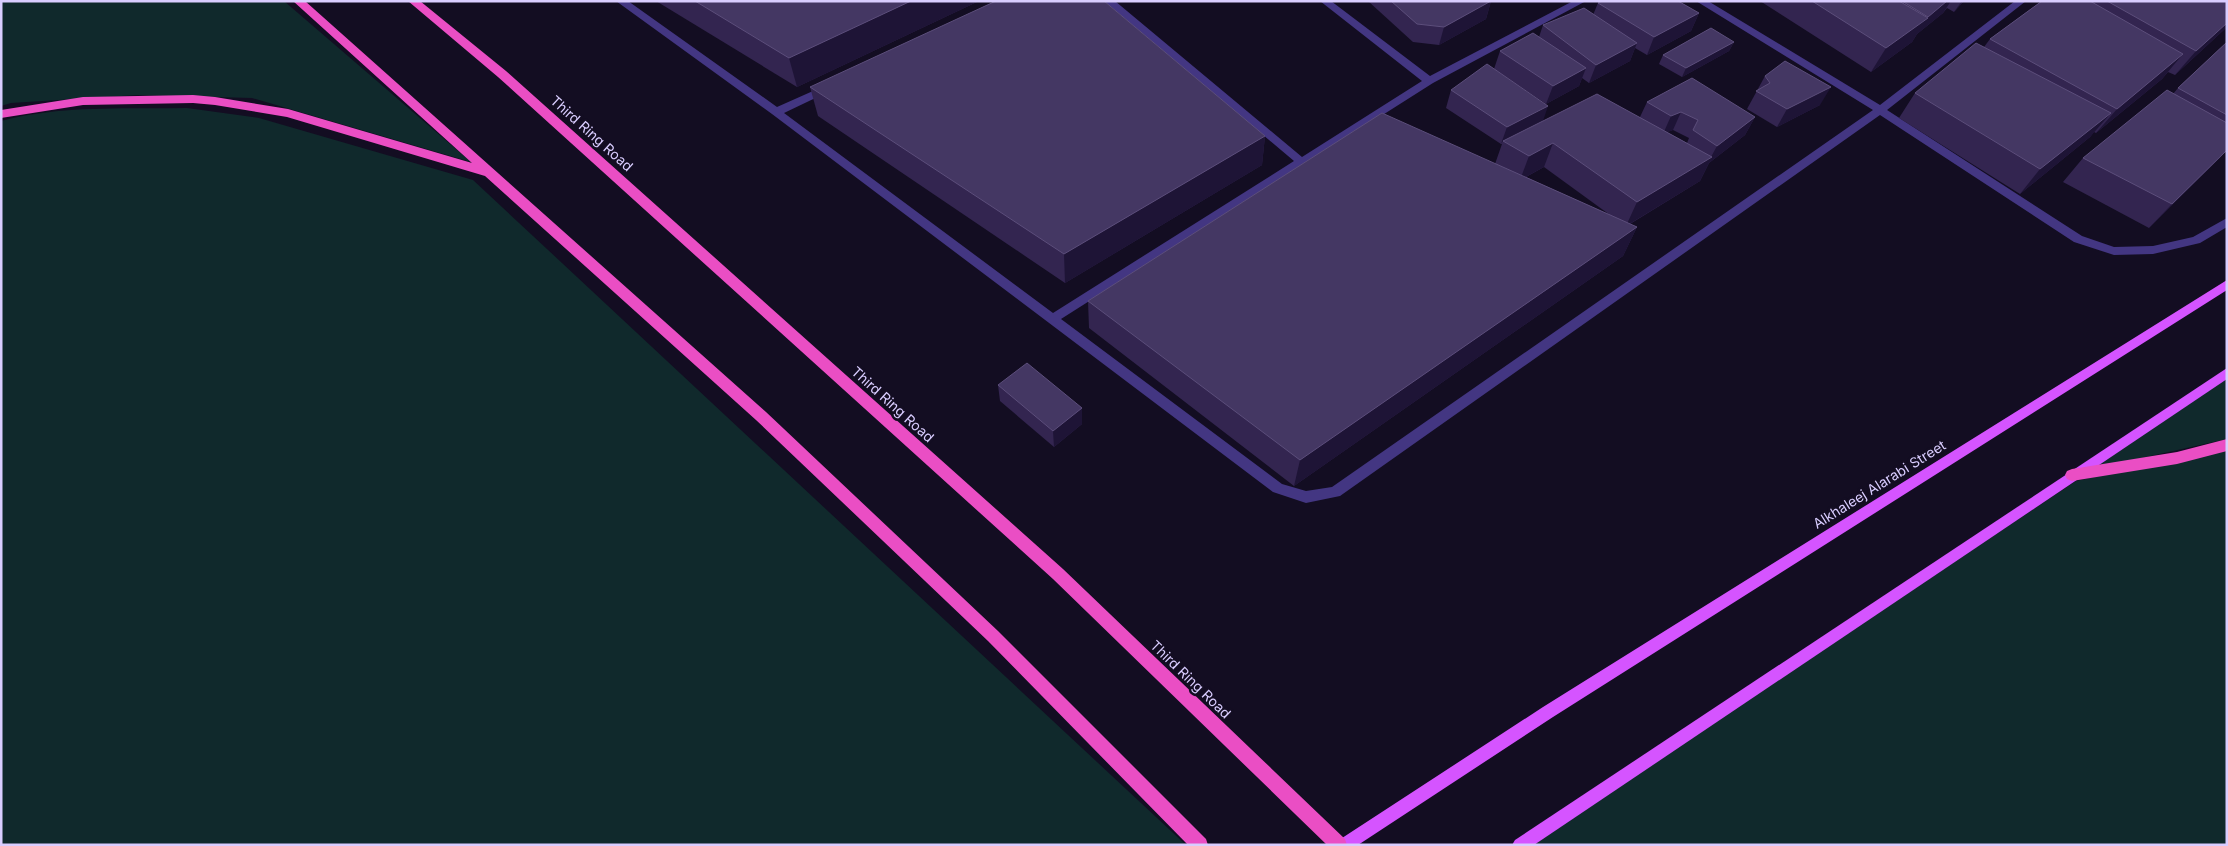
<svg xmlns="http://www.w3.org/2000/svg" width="2228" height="846" viewBox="0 0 2228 846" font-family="Inter,sans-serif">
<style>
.green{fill:#10292c}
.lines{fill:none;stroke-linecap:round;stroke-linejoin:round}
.minor{fill:#433682;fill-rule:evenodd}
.primary{fill:#d554ff;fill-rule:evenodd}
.trunk{fill:#ea4ec4;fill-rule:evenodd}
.wall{fill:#332550;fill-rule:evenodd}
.shaded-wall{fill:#1e1436}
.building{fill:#443763;stroke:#5c4e7b}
.labels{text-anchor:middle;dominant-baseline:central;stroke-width:5;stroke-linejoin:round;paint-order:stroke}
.street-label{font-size:14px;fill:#d9cdff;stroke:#130d22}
</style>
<rect width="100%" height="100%" fill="#130d22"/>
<!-- green -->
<g class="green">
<path d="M1,1H284L471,162L252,98L137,95L11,103L1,106Z"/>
<path d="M187,108L259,118L473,180L1186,845H1V121C60,105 126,109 187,108Z"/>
<path d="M2227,374V439L2074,473Z"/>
<path d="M2227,448V845H1529L2076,481Z"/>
</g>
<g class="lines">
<!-- minor -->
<path class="minor" d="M616,1H628L777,107L822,87H830V91L784,113L1053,313L1294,161L1104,1H1115L1302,157L1422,81L1320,1H1331L1430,76L1573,1H1586L1433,83L1061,319L1282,484L1306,491L1332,487L1873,110L1696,1H1708L1880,105L2015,1H2026L1887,110L2082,236L2114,247L2153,246L2193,237L2227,218V227L2200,243L2153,254L2114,255L2074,242L1880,115L1340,496L1306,503L1273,492L772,114Z"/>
<!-- primary -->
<g class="primary">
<path d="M2227,280V290L1553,717L1358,845H1336L1339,840L1543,707Z"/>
<path d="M2227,368V379L1534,845H1512L1515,840Z"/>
</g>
<!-- trunk -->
<g class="trunk">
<path d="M293,1H305L766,412L998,631L1206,839L1208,845H1188L988,641L756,420L485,176L287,117L215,105L193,103L83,105L1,118V110L83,97L193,95L215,97L288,109L472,163Z"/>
<path d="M408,1H420L506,71L1063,569L1345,839L1347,845H1327L1053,579L498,77Z"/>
<path d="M2227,439V451L2177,464L2072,481L2067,479L2065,475L2067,471L2072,469L2177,452Z"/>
</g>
</g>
<!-- wall -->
<g class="wall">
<path d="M656,1H979L797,87Z"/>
<path d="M1368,1H1491L1486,19L1439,45L1413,42Z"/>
<path d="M1760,1H1964L1954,12L1947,8L1943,13L1917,34L1912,42L1871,72Z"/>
<path d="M2042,1H2227V27L2175,75L2168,72L2162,79L2096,133L2094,132L2090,137L2020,194L1899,118L1915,93L1984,47L1990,39Z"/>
<path d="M1598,3L1699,13L1691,31L1647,55L1635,48L1630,61L1589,83L1582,78L1579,86L1546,104L1494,69L1500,51L1539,37L1543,25L1593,15Z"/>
<path d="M1734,42L1729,51L1682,77L1659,64L1663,55Z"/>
<path d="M2227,42V153L2225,152L2149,228L2063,182L2083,158L2173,94L2178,88Z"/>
<path d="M1765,76L1820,105L1777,127L1747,109Z"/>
<path d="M810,87L1265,136L1262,165L1065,283L818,116Z"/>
<path d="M1451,90L1543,121L1640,117L1647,102L1755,117L1745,135L1709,163L1700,181L1630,224L1637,227L1623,256L1294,486L1089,328L1088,301L1495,164L1502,144H1501L1446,108ZM1673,130L1689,138L1687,143L1667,132ZM1544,167L1610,215L1526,177Z"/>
<path d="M998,385L1082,408V424L1054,447L1000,401Z"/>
</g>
<!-- shaded-wall -->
<g class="shaded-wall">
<path d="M911,1H979L797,87L789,58Z"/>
<path d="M1491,1L1486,19L1439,45L1444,27Z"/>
<path d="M1947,1H1951L1943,13L1917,34L1912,42L1871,72L1886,48L1927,18Z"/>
<path d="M1962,1H1964L1954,12Z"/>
<path d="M1699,13L1691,31L1647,55L1654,37Z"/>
<path d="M2227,23V27L2175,75L2196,51Z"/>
<path d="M1734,42L1729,51L1682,77L1686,68Z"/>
<path d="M1637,43L1630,61L1589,83L1596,65Z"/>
<path d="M2183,54L2162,79L2096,133L2117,109Z"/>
<path d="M1586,68L1579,86L1546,104L1553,86Z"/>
<path d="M1831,87L1820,105L1777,127L1787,109Z"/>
<path d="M1548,106L1542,124L1503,141L1501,144L1507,127Z"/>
<path d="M1681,112L1673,130L1663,134L1671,116Z"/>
<path d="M2111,113L2090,137L2020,194L2040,169Z"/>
<path d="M1755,117L1745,135L1709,163L1700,181L1626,226L1637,202L1711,157L1717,146Z"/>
<path d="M1265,136L1262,165L1065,283L1064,254Z"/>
<path d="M1553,143L1544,167L1520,180L1529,156Z"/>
<path d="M2227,150L2221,157L2149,228L2172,204Z"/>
<path d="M1637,227L1623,256L1294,486L1300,460Z"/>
<path d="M1082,408V424L1054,447L1053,431Z"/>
</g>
<!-- building -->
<g class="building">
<path d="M695,1H911L789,58Z"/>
<path d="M996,1H1104L1265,136L1064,254L810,87Z"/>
<path d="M1391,1H1491L1444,27L1417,24Z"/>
<path d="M1602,1H1678L1699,13L1654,37L1598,3Z"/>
<path d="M1812,1H1899L1928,18L1886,48Z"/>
<path d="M1902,1H1947L1928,17Z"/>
<path d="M2042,1H2090L2183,54L2117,109L1990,39Z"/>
<path d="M2107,1H2227V23L2196,51Z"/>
<path d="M1584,8L1637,43L1596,65L1543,25Z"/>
<path d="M1711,28L1734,42L1686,68L1663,55Z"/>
<path d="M1533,33L1586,68L1553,86L1500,51Z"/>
<path d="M2227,42V115L2178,88Z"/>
<path d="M1976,43L2111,113L2040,169L1915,93Z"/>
<path d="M1785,61L1831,87L1787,109L1756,91L1770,83L1765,76Z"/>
<path d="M1487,64L1548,106L1507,127L1451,90Z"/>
<path d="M1692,78L1755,117L1717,146L1693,130L1698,120L1681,112L1671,116L1647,102Z"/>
<path d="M2167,90L2227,123V150L2172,204L2083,158Z"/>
<path d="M1597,94L1712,157L1637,202L1553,143L1529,156L1503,141Z"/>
<path d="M1382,113L1637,227L1300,460L1088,301Z"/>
<path d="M1027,363L1082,408L1053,431L998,385Z"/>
</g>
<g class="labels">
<!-- street labels -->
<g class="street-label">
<text transform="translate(592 133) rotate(42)">Third Ring Road</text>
<text transform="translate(893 404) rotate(42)">Third Ring Road</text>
<text transform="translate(1879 484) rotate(-32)">Alkhaleej Alarabi Street</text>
<text transform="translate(1191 679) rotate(44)">Third Ring Road</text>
</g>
</g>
<!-- border -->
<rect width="2228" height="846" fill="none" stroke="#d9cdff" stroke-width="5"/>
</svg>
